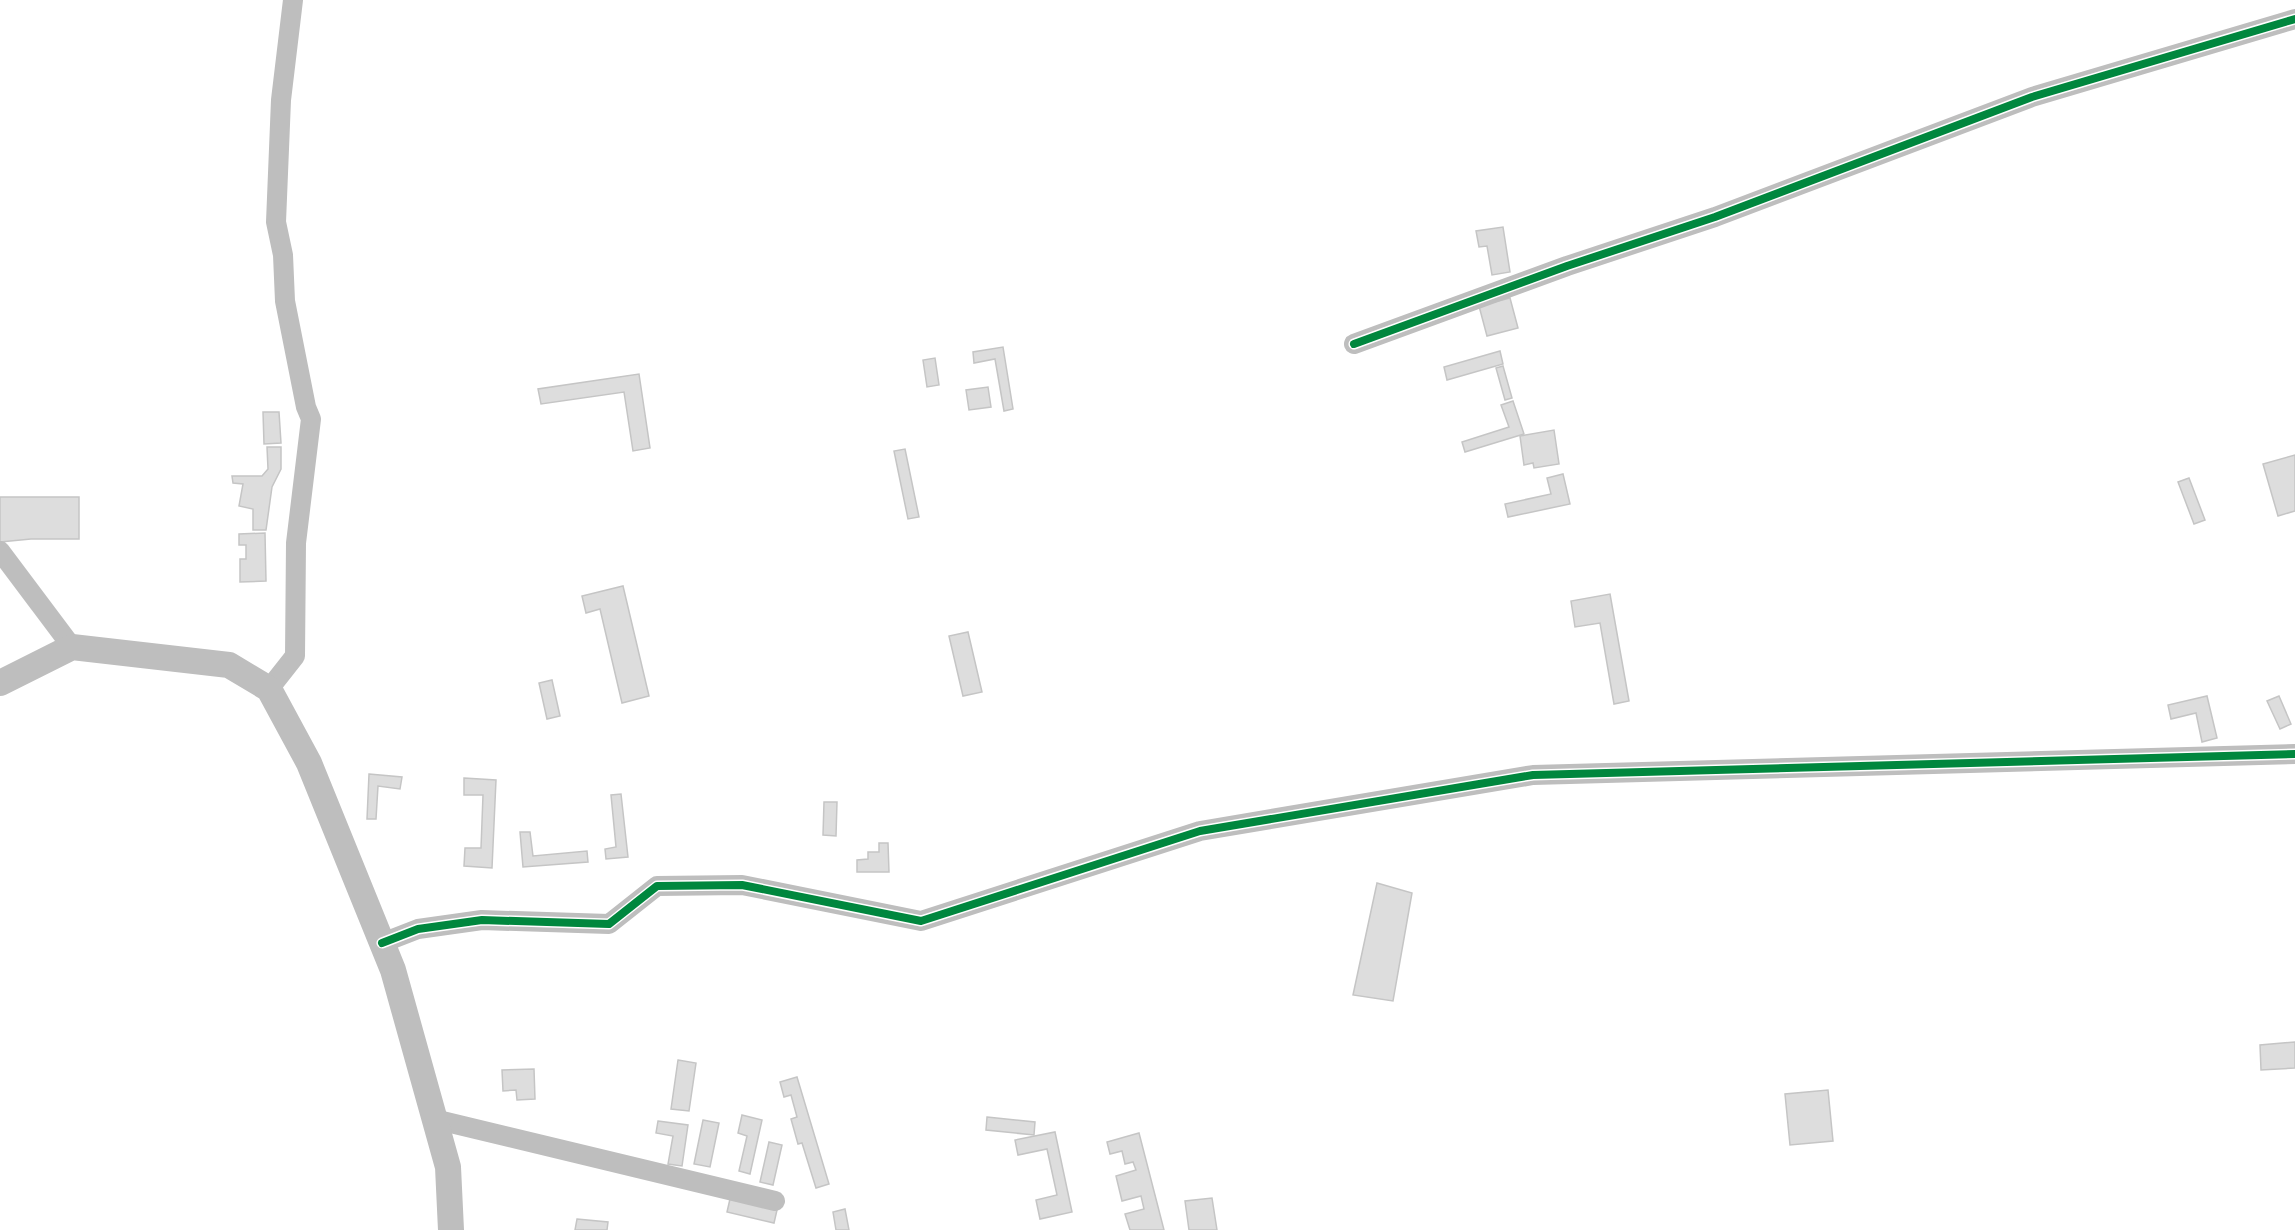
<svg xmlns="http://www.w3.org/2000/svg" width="2295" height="1230" viewBox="0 0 2295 1230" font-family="Figtree,sans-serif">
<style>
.building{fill:#ddd;stroke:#c5c5c5;stroke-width:1.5}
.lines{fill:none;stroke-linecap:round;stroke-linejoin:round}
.minor{stroke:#bebebe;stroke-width:20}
.tertiary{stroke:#bebebe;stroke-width:26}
.cycleway-casing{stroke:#fff;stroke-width:11}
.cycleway{stroke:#00873e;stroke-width:8}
</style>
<rect width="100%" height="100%" fill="#fff"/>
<!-- building -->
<g class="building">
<path d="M1503,227L1510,272L1492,275L1487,246L1479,247L1476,231Z"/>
<path d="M1510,298L1518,328L1487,336L1479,306Z"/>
<path d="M1003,347L1013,409L1004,411L995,359L974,363L973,352Z"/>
<path d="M1500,351L1503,364L1447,380L1444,367Z"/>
<path d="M935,358L939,385L927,387L923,360Z"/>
<path d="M1503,366L1512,398L1505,400L1496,368Z"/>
<path d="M639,374L650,448L633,451L624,392L541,404L538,389Z"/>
<path d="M988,387L991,407L969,410L966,390Z"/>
<path d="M1513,401L1524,434L1465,452L1462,442L1509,427L1501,405Z"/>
<path d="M263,412H279L281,443L264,444Z"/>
<path d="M1554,430L1559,464L1534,468L1533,463L1524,465L1520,436Z"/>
<path d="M267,447H281V469L272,487L266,530H253V509L239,506L243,484L233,483L232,476H262L268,469Z"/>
<path d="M905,449L919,517L908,519L894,451Z"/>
<path d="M2295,455V511L2278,516L2263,464Z"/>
<path d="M1563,474L1570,504L1508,517L1505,504L1551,494L1547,478Z"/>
<path d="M2189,478L2205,520L2194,524L2178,482Z"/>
<path d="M0,497H79V539H31L0,542Z"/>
<path d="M265,533L266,581L240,582V559H246V545H239V534Z"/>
<path d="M623,586L649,696L622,703L600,609L586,613L582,596Z"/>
<path d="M1610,594L1629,701L1614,704L1600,623L1575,627L1571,601Z"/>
<path d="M968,632L982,692L963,696L949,636Z"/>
<path d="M552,680L560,716L547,719L539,683Z"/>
<path d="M2207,696L2217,738L2202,742L2196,713L2171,719L2168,705Z"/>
<path d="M2279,696L2291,724L2280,729L2267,701Z"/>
<path d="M369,774L402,777L400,789L378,786L376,819H367Z"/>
<path d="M464,778L496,780L492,868L464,866L465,848H481L483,795H464Z"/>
<path d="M621,794L628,857L606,859L605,849L616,847L611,795Z"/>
<path d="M824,802H837L836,836L823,835Z"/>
<path d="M520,832H530L533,856L587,851L588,862L523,867Z"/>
<path d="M879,843H888L889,872H857V860L868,859V852H879Z"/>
<path d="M1377,883L1412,893L1393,1001L1353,995Z"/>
<path d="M2295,1042V1068L2261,1070L2260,1045Z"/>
<path d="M678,1060L696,1063L689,1111L671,1109Z"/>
<path d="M534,1069L535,1099L517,1100L516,1090L503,1091L502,1070Z"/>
<path d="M797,1077L829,1184L816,1188L802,1143L798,1144L791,1119L797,1117L791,1095L784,1097L780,1082Z"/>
<path d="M1828,1090L1833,1141L1790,1145L1785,1094Z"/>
<path d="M742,1115L762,1120L750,1174L739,1171L747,1136L738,1133Z"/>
<path d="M987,1117L1035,1122L1034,1135L986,1130Z"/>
<path d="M703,1120L719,1123L710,1167L694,1164Z"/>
<path d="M658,1121L688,1125L682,1166L668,1164L673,1136L656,1133Z"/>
<path d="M1055,1132L1072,1212L1040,1219L1036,1200L1057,1195L1047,1149L1018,1155L1015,1140Z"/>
<path d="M1139,1133L1164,1230H1130L1125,1214L1144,1209L1141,1196L1122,1201L1116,1176L1136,1170L1133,1162L1125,1164L1122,1151L1110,1154L1107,1142Z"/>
<path d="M769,1142L782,1145L773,1185L760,1182Z"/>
<path d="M1212,1198L1217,1230H1189L1185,1201Z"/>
<path d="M730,1199L777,1210L774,1223L727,1212Z"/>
<path d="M845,1209L849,1230H836L833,1212Z"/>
<path d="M577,1219L608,1222L607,1230H575Z"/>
</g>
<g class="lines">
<!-- minor -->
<g class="minor">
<path d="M1354,344L1567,266L1715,217L2032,97L2295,19"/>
<path d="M0,551L72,647"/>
<path d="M269,689L295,656L296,543L311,419L306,407L285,301L283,255L276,222L281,100L293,0"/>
<path d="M382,943L418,929L482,920L609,924L657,886L742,885L921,921L1200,831L1533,775L2295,754"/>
<path d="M434,1119L775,1201"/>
</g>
<!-- tertiary -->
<path class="tertiary" d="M0,683L72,647L229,665L269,689L309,763L393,970L448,1167L451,1230"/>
<defs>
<g id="cycleway">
<path d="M1354,344L1567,266L1715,217L2032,97L2295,19"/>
<path d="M382,943L418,929L482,920L609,924L657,886L742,885L921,921L1200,831L1533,775L2295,754"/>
</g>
</defs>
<!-- cycleway casing -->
<use href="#cycleway" class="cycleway-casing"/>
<!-- cycleway -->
<use href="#cycleway" class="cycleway"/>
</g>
</svg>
